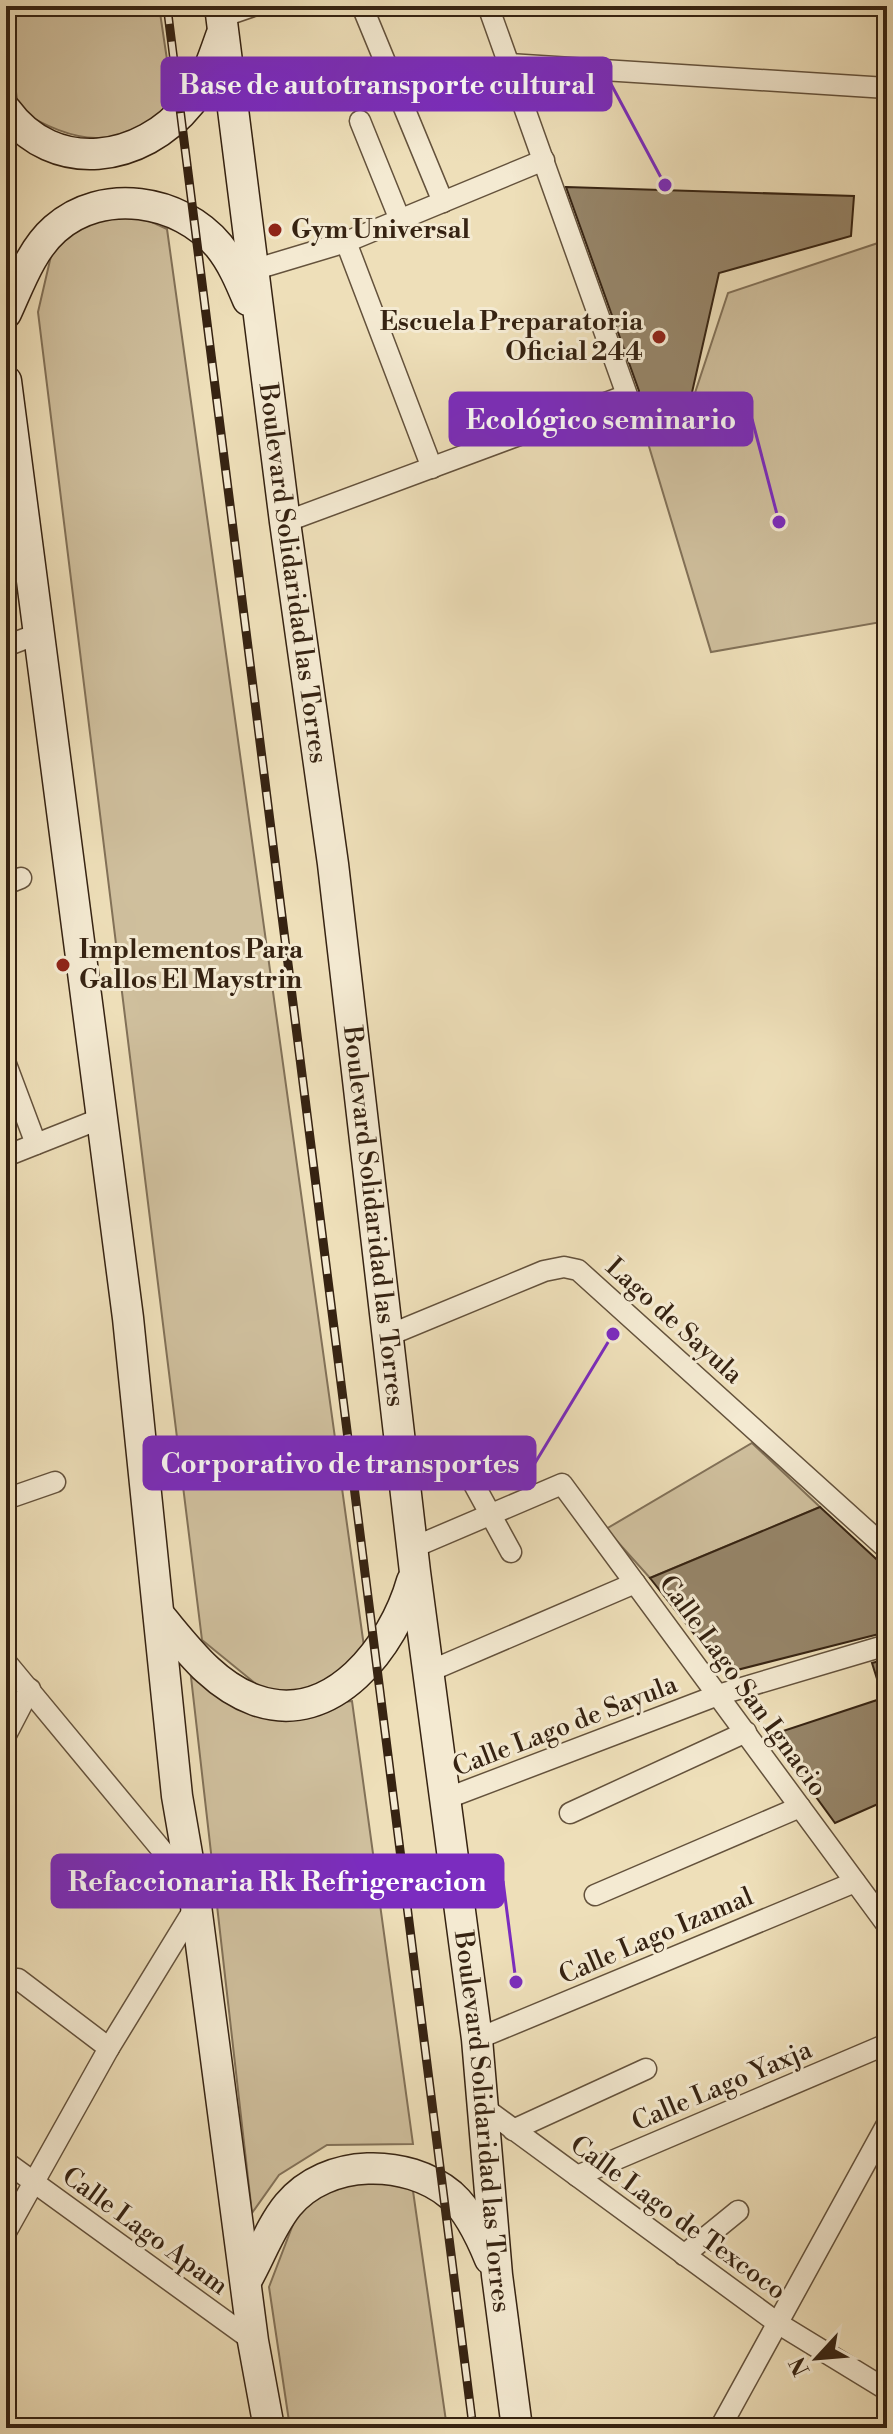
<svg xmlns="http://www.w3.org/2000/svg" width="893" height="2434" viewBox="0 0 893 2434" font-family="'Libre Bodoni',serif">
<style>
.green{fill:#cfbf9d;stroke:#827158;stroke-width:2}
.building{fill:#968569;stroke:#362312;stroke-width:2}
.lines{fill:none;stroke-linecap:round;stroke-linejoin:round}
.street-casing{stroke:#64523c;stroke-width:23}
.secondary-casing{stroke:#362312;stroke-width:33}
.street{stroke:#f4ead2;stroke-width:20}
.secondary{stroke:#f4ead2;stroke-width:30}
.rail-casing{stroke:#362312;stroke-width:9}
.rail{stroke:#f4ead2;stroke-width:6;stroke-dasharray:18;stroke-linecap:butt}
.poi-dot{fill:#8f2418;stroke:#f4ead2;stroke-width:3}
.labels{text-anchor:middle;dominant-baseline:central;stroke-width:6;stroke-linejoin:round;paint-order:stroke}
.poi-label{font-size:26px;font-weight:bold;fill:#362312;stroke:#f4ead2;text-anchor:start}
.street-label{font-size:26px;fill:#362312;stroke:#f4ead2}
.leader{fill:none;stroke:#7b2cbf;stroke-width:3}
.callout-dot{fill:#7b2cbf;stroke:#f4ead2;stroke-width:3}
.callout{fill:#7b2cbf;stroke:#7b2cbf;stroke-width:3}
.callout-label{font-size:28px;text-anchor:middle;font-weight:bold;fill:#fff}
</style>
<rect width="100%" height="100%" fill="#eedfb9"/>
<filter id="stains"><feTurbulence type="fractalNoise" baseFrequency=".0025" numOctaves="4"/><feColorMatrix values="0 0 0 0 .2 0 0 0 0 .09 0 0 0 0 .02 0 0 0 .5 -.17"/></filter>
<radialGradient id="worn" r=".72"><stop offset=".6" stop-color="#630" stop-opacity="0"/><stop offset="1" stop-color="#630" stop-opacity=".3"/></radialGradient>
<!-- green -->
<g class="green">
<path d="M6,6H159L175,113C116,148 75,146 18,109Z"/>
<path d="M115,205L167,229L366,1661L339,1683L272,1697L202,1640L38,312L57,230Z"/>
<path d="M887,240V621L711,652L635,400L685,423L728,293Z"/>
<path d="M752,1443L820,1507L650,1578L606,1529Z"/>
<path d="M191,1677L250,1713L352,1701L413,2144L327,2145L279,2175L252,2213Z"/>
<path d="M353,2176L412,2184L447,2428H290L269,2287L302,2201Z"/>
</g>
<!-- building -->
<g class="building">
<path d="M566,187L854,196L851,236L719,273L686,419L638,402L639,391Z"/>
<path d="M820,1507L887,1569V1632L725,1673L650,1578Z"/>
<path d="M887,1659V1800L835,1823L771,1735L883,1698L872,1663Z"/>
</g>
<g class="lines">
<defs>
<g id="street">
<path d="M362,6L443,202"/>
<path d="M221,17L253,6"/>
<path d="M509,64L887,88"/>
<path d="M360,121L400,220"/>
<path d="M346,242L432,468"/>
<path d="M253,270L346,242L544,160"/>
<path d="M285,522L627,395L488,6"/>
<path d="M6,646L40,633"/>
<path d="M6,884L21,878"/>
<path d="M6,1064L36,1144"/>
<path d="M6,1156L102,1118"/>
<path d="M387,1336L544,1271L564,1267L578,1270L887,1549"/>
<path d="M470,1477L511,1552"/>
<path d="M6,1499L55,1482"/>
<path d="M412,1548L562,1484L887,1925"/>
<path d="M6,1662L190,1884"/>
<path d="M430,1671L635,1583"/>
<path d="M6,1735L30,1689"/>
<path d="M445,1799L718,1695L887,1645"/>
<path d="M570,1813L746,1732"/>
<path d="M595,1895L800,1807"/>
<path d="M18,1979L109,2048"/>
<path d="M477,2039L855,1882"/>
<path d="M483,2107L779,2324L887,2390"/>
<path d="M513,2130L646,2069"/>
<path d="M6,2162L253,2341"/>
<path d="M577,2176L887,2044"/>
<path d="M6,2232L109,2048L196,1906"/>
<path d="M684,2255L738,2211"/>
<path d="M720,2428L887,2124"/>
</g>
<g id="secondary">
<path id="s1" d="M220,6L285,522L333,864L415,1572L477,2039L497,2275L517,2428"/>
<path d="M6,110C54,176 142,163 190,103C205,83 213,59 221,36"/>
<path d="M6,313C19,285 31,250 55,229C102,187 180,199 219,246C232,262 240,281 248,300"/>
<path d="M6,381L128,1318L177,1796L196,1906L253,2341L269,2428"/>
<path d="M159,1615C186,1647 213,1685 255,1700C333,1728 394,1645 412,1581"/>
<path d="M246,2281C260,2257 270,2227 288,2205C327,2158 407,2158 451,2195C469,2211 481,2237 490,2259"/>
</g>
</defs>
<!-- street casing -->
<use href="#street" class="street-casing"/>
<!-- secondary casing -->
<use href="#secondary" class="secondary-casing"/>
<!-- street -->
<use href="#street" class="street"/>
<!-- secondary -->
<use href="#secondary" class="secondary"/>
<defs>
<path id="rail" d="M167,6L473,2428"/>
</defs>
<!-- rail casing -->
<use href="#rail" class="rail-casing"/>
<!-- rail -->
<use href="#rail" class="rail"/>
</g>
<!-- markers -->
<g class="poi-dot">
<circle cx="275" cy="230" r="8"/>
<circle cx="659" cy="337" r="8"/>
<circle cx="63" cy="965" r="8"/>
</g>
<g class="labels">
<!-- poi labels -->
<g class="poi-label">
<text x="291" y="230">Gym Universal</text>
<text x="643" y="322" text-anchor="end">Escuela Preparatoria<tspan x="643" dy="30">Oficial 244</tspan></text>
<text x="79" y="950">Implementos Para<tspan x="79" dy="30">Gallos El Maystrin</tspan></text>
</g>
<!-- street labels -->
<g class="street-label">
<text stroke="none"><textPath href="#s1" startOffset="572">Boulevard Solidaridad las Torres</textPath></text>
<text stroke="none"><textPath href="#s1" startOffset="1220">Boulevard Solidaridad las Torres</textPath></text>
<text transform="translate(674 1321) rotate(42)">Lago de Sayula</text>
<text transform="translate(743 1686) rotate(54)">Calle Lago San Ignacio</text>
<text transform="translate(565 1726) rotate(-21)">Calle Lago de Sayula</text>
<text transform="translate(656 1936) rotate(-23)">Calle Lago Izamal</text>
<text transform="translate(722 2086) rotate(-23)">Calle Lago Yaxja</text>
<text stroke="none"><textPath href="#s1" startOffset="2132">Boulevard Solidaridad las Torres</textPath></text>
<text transform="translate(678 2218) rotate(36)">Calle Lago de Texcoco</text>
<text transform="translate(145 2231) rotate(36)">Calle Lago Apam</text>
</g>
</g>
<!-- callouts -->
<path class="leader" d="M665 185L611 84M779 522L752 419M613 1334L535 1463M516 1982L503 1881"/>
<g class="callout-dot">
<circle cx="665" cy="185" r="8"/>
<circle cx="779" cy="522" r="8"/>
<circle cx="613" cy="1334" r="8"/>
<circle cx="516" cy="1982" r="8"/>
</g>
<g class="callout">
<rect x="162" y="58" width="449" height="52" rx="8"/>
<rect x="450" y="393" width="302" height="52" rx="8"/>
<rect x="144" y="1437" width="391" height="52" rx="8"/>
<rect x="52" y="1855" width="451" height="52" rx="8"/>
</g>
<g class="callout-label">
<text x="387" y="94">Base de autotransporte cultural</text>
<text x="601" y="429">Ecológico seminario</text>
<text x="340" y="1473">Corporativo de transportes</text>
<text x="277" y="1891">Refaccionaria Rk Refrigeracion</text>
</g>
<!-- margin -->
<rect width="893" height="2434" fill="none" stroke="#eedfb9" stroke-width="32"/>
<rect x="8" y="8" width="877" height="2418" fill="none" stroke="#362312" stroke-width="4"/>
<rect x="16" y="16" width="861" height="2402" fill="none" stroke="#362312" stroke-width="2"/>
<!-- north arrow -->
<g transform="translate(817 2358) rotate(244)" stroke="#f4ead2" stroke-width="6" paint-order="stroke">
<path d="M0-6L14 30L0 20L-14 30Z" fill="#362312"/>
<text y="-12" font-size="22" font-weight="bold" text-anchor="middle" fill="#362312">N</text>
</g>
<rect width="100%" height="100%" filter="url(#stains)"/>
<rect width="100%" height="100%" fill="url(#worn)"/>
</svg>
